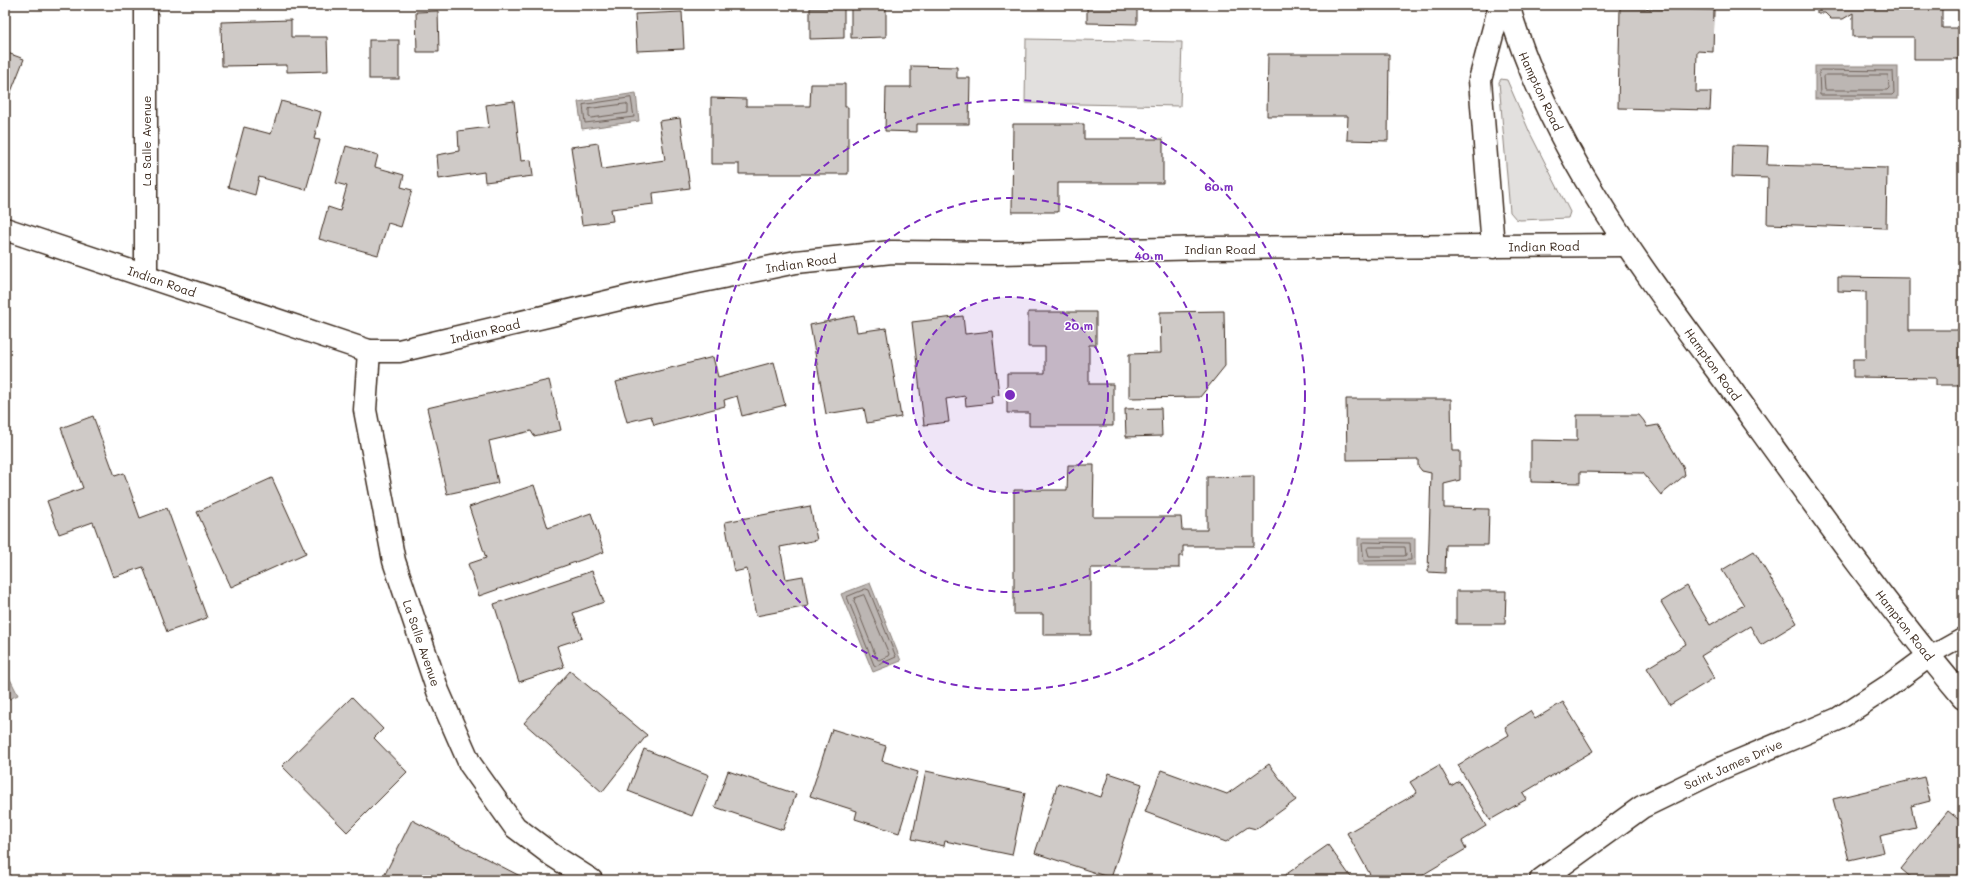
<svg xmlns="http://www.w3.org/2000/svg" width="1968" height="885" viewBox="0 0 1968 885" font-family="Mali,sans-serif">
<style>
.green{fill:#e2e0de;stroke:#8e857e}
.water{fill:#bcb6b3;stroke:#887e77}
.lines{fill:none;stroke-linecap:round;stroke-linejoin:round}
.shore{stroke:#6f625a;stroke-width:1}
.building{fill:#cfcac7;stroke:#3b2a1e}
.lane-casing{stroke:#3b2a1e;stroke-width:20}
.street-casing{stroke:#3b2a1e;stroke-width:25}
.secondary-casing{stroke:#3b2a1e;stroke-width:25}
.lane{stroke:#fff;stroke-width:17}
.street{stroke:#fff;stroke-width:22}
.secondary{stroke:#fff;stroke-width:22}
.ring{fill:none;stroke:#7b2cbf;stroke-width:2;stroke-dasharray:7 5}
.labels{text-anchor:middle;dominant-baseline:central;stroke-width:3;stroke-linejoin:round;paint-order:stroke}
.street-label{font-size:12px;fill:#3b2a1e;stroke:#fff}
.centre{fill:#7b2cbf;stroke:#fff;stroke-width:2}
.ring-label{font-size:12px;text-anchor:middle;font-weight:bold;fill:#7b2cbf;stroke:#fff;stroke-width:3;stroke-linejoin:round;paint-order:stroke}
</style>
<rect width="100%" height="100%" fill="#fff"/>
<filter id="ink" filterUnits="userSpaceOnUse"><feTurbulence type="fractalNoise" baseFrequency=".025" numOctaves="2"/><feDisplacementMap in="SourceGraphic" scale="8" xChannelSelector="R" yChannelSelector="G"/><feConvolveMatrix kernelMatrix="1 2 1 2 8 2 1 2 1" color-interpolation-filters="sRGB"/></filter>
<g filter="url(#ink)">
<!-- green -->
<g class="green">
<path d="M1026,39L1182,42L1180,106L1025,103Z"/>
<path d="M1501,79L1507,80L1530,133L1570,212L1568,218L1520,220L1516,219L1510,212L1499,82Z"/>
</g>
<!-- water -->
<g class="water">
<rect x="1815" y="66" width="83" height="33"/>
<path d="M636,93L639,121L582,129L578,102Z"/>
<rect x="1358" y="538" width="57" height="27"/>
<path d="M870,583L901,661L873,672L841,594Z"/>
<path d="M5,669L18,695L5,701Z"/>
</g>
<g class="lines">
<!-- shore -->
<g class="shore">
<path d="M1821,70L1893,71L1894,93L1892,95H1820L1819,72Z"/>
<path d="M1826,75H1888L1889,88L1887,90H1825L1824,77Z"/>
<path d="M631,98L634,117L585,123L583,105Z"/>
<path d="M626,104L628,105V113L591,118L589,117V109Z"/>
<path d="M1364,542L1410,543L1411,560L1364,561L1362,544Z"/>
<path d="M1369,547H1405L1406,555L1404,556H1369L1367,549Z"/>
<path d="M866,589L869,590L896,657L876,666L874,665L847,597Z"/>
<path d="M864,595L889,654L888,656L879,660L877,659L854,601L855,598Z"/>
</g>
</g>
<!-- building -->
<g class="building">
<path d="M851,5H886V37L851,38Z"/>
<path d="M1087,5H1137V24L1087,23Z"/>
<path d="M1817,5H1942V28H1963V59H1914V37H1853V13L1843,19H1831L1825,13H1817Z"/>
<path d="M810,8H844V38L810,39Z"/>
<path d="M1620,8L1714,10L1713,52L1697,51L1696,92H1711L1710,110L1618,108Z"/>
<path d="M438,11L439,52H417L416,12Z"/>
<path d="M682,12L684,49L637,51L635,14Z"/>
<path d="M291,20V37H327L328,71L287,72V65L222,66L221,22Z"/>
<rect x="369" y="40" width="30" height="39"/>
<path d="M5,52L24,59L5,107Z"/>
<path d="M1268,54H1389L1388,141L1347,140L1348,116H1267Z"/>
<path d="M911,66L957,67V78H970L969,124H917V132L885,131L886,87H911Z"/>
<path d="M811,84H845V107H848V174H739V164H711V98L746,99V106H810Z"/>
<path d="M281,101L321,112L314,139L320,140L306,190L259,177L255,195L228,187L244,127L271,134Z"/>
<path d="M514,101L521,161L531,160L533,176L485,182L484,172L439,179L437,155L459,151L458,131L489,127L486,105Z"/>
<path d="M680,118L690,188L653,193L654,204L611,209L613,221L582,225L571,147L598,143L602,169L665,160L659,121Z"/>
<path d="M1013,124H1084V139H1163V183H1058V212H1012Z"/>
<path d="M1733,145L1768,146L1767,165L1887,168L1886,228L1767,224L1768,178L1732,177Z"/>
<path d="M346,146L378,155L375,167L404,175L401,187L412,190L401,227L388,223L378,255L319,239L328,207L340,211L347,186L336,183Z"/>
<path d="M1838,277L1909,278V330H1963V385H1936V378L1853,377V359H1866V292L1838,291Z"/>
<path d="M1224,311L1225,366L1200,397L1129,398V354L1161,353L1160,312Z"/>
<path d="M1028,312H1096V345H1089V384H1113V426H1029V413H1007V373H1045V347H1028Z"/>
<path d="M854,316L857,332L886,328L901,417L867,423L864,408L826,414L810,325Z"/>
<path d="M963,316L965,334L992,331L999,395L991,396L992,403L966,406L965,396L946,399L949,422L924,425L912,322Z"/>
<path d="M713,357L718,377L774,362L785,405L742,416L737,396L724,400L725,406L654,425L651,416L627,422L616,382Z"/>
<path d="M549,380L561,430L534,436L531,431L489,441L498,483L447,494L427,408Z"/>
<path d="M1346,399H1451L1452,451H1460V480L1444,484V508L1489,509L1488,545H1446L1445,573L1428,572L1431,473L1422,471L1418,466V459L1347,460Z"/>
<path d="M1161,408L1162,436L1126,437L1125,409Z"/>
<path d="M1577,415H1639L1644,421L1647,427L1658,425L1683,467L1685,475L1661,495L1643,473L1580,472V483L1531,482V440L1577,441Z"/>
<path d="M93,416L115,476L124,473L140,518L167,508L207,618L167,632L143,567L113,577L93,522L59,534L47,501L83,488L61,428Z"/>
<path d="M1068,465H1094L1093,517H1181L1182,530H1207V477L1254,476V546H1183V556H1179V568H1091V635H1043V614H1014V490H1067Z"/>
<path d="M272,478L306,553L231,587L197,512Z"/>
<path d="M534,485L548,528L591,513L604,552L479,596L468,564L486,558L469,507Z"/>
<path d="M810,506L817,540L780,547L786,579L803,576L808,606L756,616L747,569L734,572L725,522Z"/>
<path d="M1754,551L1797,623L1761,645L1750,626L1701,656L1714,678L1670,705L1647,668L1686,644L1661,602L1687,586L1710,625L1744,605L1722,570Z"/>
<path d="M592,571L604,602L573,613L582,638L557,646L564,667L519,682L494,604Z"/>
<path d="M1456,591H1506L1505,624H1456Z"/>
<path d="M570,671L647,735L602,792L524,723Z"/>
<path d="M352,697L383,729L374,738L407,772L347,832L282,766Z"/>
<path d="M1563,702L1593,751L1523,793L1527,799L1490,820L1458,765L1509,735L1505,727L1530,711L1535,719Z"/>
<path d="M832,729L886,746L882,761L918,772L899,833L855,819L857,811L810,796Z"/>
<path d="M644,749L709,775L692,816L628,791Z"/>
<path d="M1269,764L1296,800L1256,829L1248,827L1226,842L1145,812L1161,770L1227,794Z"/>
<path d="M1439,765L1451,786L1459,781L1486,826L1462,841L1466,849L1424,874L1425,880H1373L1347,833L1417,793L1410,782Z"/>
<path d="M728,771L796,794L783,830L715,807Z"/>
<path d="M926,771L1025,793L1012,855L945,841L944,846L912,839Z"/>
<path d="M1109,773L1142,784L1111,878L1035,853L1058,783L1101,797Z"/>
<path d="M1924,777L1930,801L1911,806L1916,828L1880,836L1884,852L1849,860L1833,799Z"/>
<path d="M1948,811L1963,823V880H1914L1901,869Z"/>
<path d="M412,820L520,876L518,880H382Z"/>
<path d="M1328,845L1353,880H1278Z"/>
</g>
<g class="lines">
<defs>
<path id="lane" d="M1929,656L1963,637"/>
<g id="street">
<path d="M146,5V276"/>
<path d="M5,229L369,351H399L649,292L796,262L892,252L997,253L1208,248L1626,245"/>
<path d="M1493,247L1480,80L1500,5"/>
<path d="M369,351L365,410L394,561L438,691L470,764L515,827L552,855L591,880"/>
<path d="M1541,880L1642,807L1722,768L1838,719L1887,687L1929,656"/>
</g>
<path id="secondary" d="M1508,5C1551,155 1650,279 1741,403C1813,503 1884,603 1963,697"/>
</defs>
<!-- lane casing -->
<use href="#lane" class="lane-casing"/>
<!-- street casing -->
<use href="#street" class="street-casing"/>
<!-- secondary casing -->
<use href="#secondary" class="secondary-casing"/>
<!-- lane -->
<use href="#lane" class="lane"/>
<!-- street -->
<use href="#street" class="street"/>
<!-- secondary -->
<use href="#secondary" class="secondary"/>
</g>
</g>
<!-- distance rings -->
<circle cx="1010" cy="395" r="98" fill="#7b2cbf" fill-opacity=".12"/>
<g class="ring">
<circle cx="1010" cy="395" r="98"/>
<circle cx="1010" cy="395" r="197"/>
<circle cx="1010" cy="395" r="295"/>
</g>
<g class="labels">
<!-- street labels -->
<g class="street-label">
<text transform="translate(1541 91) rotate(65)">Hampton Road</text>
<text transform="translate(146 141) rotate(-90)">La Salle Avenue</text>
<text transform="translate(1544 246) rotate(-1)">Indian Road</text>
<text x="1220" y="249">Indian Road</text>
<text transform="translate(801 263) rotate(-8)">Indian Road</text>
<text transform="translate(162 281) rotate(19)">Indian Road</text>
<text transform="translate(485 331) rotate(-13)">Indian Road</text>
<text transform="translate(1713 364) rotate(54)">Hampton Road</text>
<text transform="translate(1905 625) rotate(52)">Hampton Road</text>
<text transform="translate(422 643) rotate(71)">La Salle Avenue</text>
<text transform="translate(1733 764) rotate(-24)">Saint James Drive</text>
</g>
</g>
<circle cx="1010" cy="395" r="6" class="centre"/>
<g class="ring-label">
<text x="1219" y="191">60 m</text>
<text x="1149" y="260">40 m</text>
<text x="1079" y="330">20 m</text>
</g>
<!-- margin -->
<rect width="1968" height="885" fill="none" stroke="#fff" stroke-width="20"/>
<rect x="10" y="10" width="1948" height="865" fill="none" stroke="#3b2a1e" stroke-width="1.5" filter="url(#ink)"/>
</svg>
